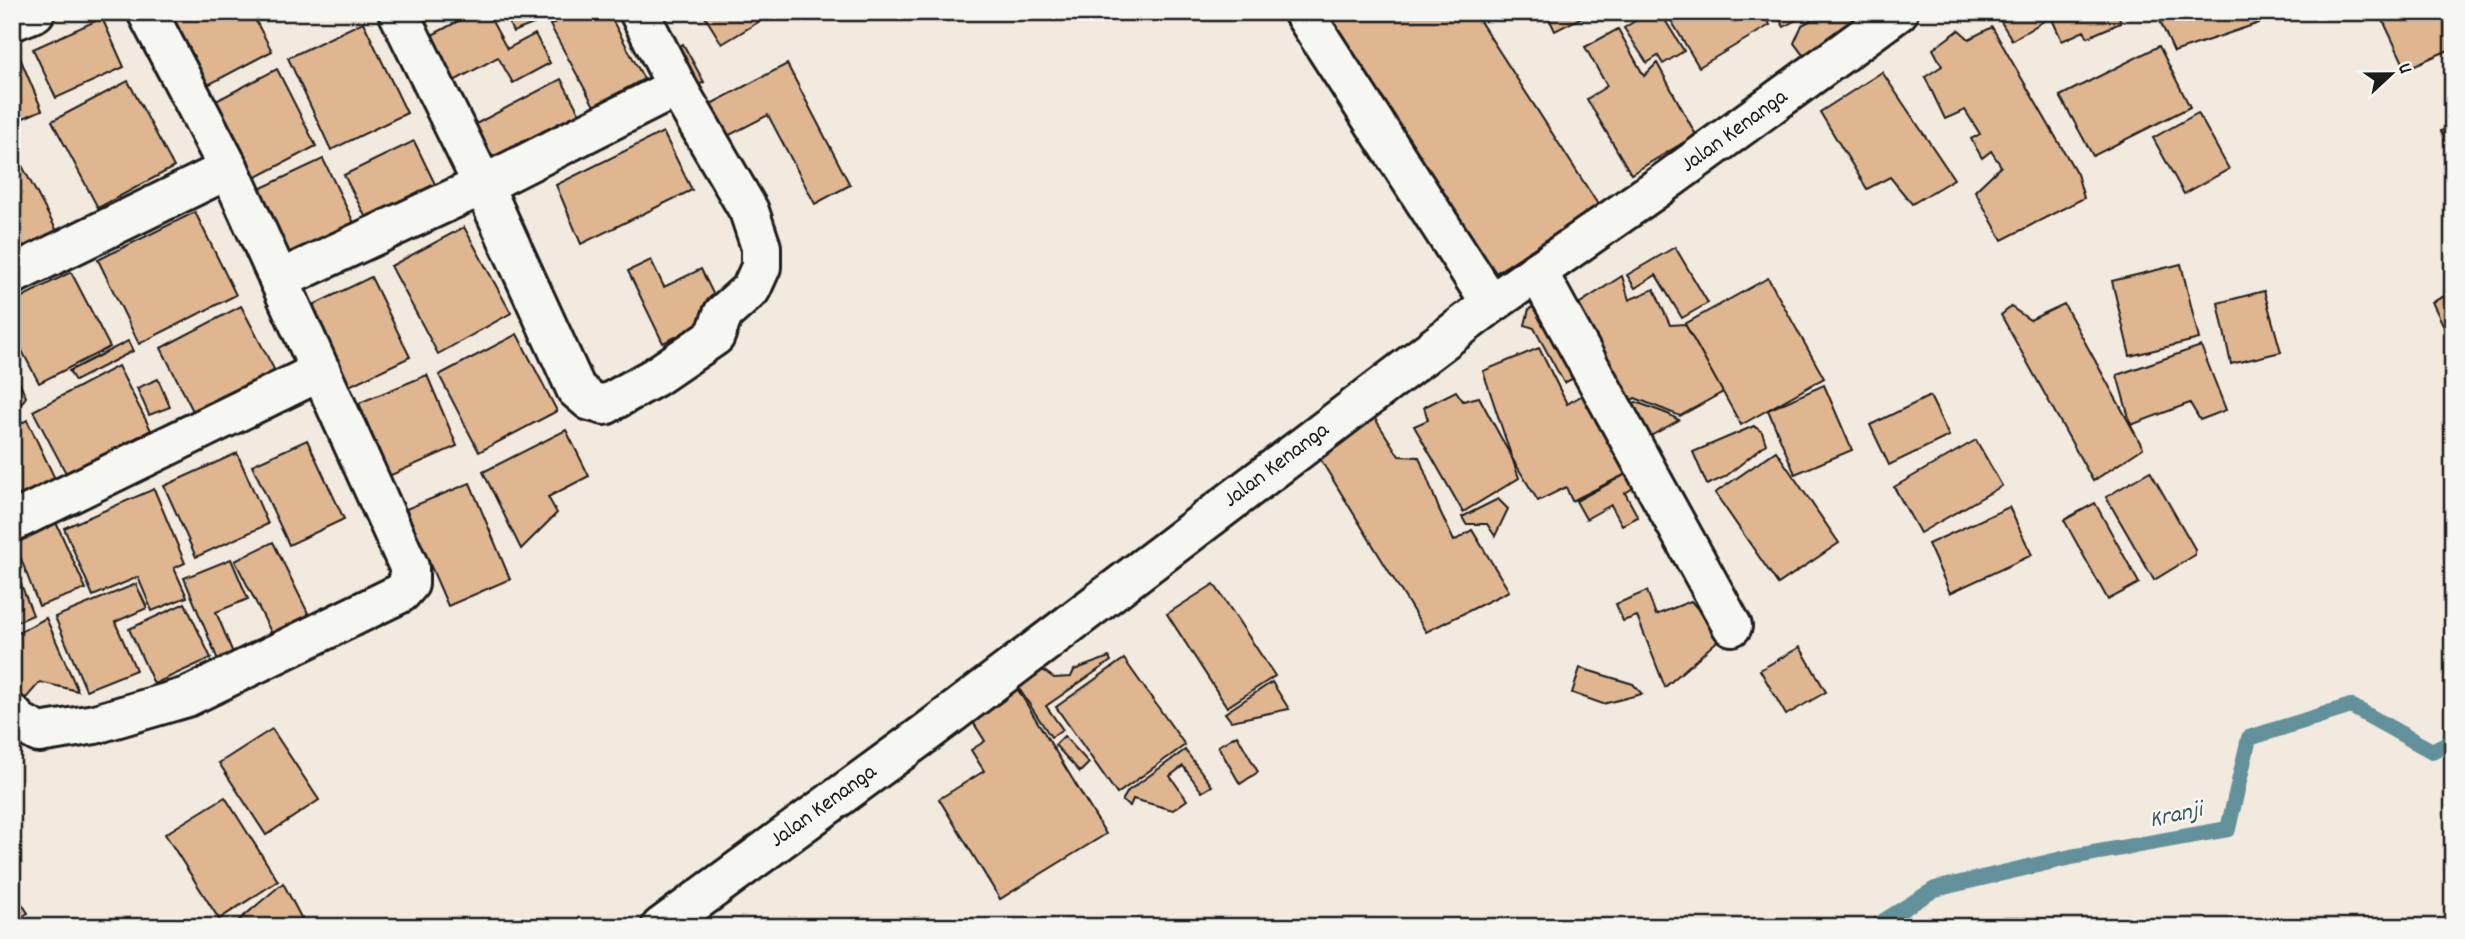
<svg xmlns="http://www.w3.org/2000/svg" width="2465" height="939" viewBox="0 0 2465 939" font-family="Dekko,sans-serif">
<style>
.lines{fill:none;stroke-linecap:round;stroke-linejoin:round}
.stream{stroke:#62919b;stroke-width:16}
.building{fill:#e0b691;stroke:#1c1c1c;stroke-width:2}
.minor-casing{stroke:#1c1c1c;stroke-width:44}
.minor{stroke:#f6f6f2;stroke-width:38}
.labels{text-anchor:middle;dominant-baseline:central;stroke-width:5;stroke-linejoin:round;paint-order:stroke}
.street-label{font-size:23px;fill:#1c1c1c;stroke:#f6f6f2}
.water-label{font-size:24px;font-style:italic;fill:#3f565c;stroke:#f6f6f2}
</style>
<rect width="100%" height="100%" fill="#f2e9df"/>
<filter id="ink" filterUnits="userSpaceOnUse"><feTurbulence type="fractalNoise" baseFrequency=".0143" numOctaves="2"/><feDisplacementMap in="SourceGraphic" scale="14" xChannelSelector="R" yChannelSelector="G"/><feConvolveMatrix kernelMatrix="1 2 1 2 8 2 1 2 1" color-interpolation-filters="sRGB"/></filter>
<g filter="url(#ink)">
<g class="lines">
<!-- stream -->
<path class="stream" d="M1874,927L1935,889L2071,857L2228,829L2249,738L2351,706L2432,751L2453,740"/>
</g>
<!-- building -->
<g class="building">
<path d="M170,12H251L272,51L208,85Z"/>
<path d="M417,12H443L423,22Z"/>
<path d="M475,12H487L507,49L535,34L550,63L513,83L498,57L445,86L421,41Z"/>
<path d="M504,12H564L513,32Z"/>
<path d="M574,12H608L644,79L594,106L550,25Z"/>
<path d="M702,12H775L722,44Z"/>
<path d="M1325,12H1474L1599,206L1494,274Z"/>
<path d="M1546,12H1592L1555,31Z"/>
<path d="M1649,12H1660L1684,51L1663,64L1658,56L1647,63L1624,28Z"/>
<path d="M1666,12H1763L1770,25L1699,67Z"/>
<path d="M1775,12H1809L1784,27Z"/>
<path d="M1826,12H1861L1863,18L1806,59L1794,43L1802,25Z"/>
<path d="M1995,12H2119L2120,23L2088,37L2084,31L2062,41L2051,17L2012,40Z"/>
<path d="M2156,12H2256L2259,23L2174,52Z"/>
<path d="M2379,12H2453V48L2406,69Z"/>
<path d="M102,18L124,67L56,98L33,49Z"/>
<path d="M363,22L407,113L331,150L288,58Z"/>
<path d="M1992,27L2077,174L2084,198L2002,240L1975,191L2001,166L1991,151L1982,158L1971,139L1980,134L1965,110L1945,119L1925,77L1942,66L1933,49L1959,30L1969,39Z"/>
<path d="M1618,29L1644,76L1657,63L1696,135L1631,174L1587,99L1607,86L1585,47Z"/>
<path d="M683,44L704,82L686,92L666,53Z"/>
<path d="M15,46L42,110L12,123V47Z"/>
<path d="M2159,46L2190,107L2093,156L2060,96Z"/>
<path d="M787,64L850,185L815,204L768,115L724,138L707,106Z"/>
<path d="M277,69L316,146L253,179L214,102Z"/>
<path d="M1882,72L1954,179L1912,204L1890,177L1867,189L1820,112Z"/>
<path d="M561,79L582,118L491,164L472,126Z"/>
<path d="M128,81L174,167L98,208L52,121Z"/>
<path d="M2198,113L2229,169L2184,194L2153,138Z"/>
<path d="M2453,125V156L2441,131Z"/>
<path d="M663,132L692,190L581,244L556,185Z"/>
<path d="M414,141L435,184L366,218L344,175Z"/>
<path d="M12,147L57,231L12,254Z"/>
<path d="M323,159L355,225L288,257L257,190Z"/>
<path d="M195,212L236,295L139,344L98,260Z"/>
<path d="M464,227L511,313L438,354L391,266Z"/>
<path d="M1675,247L1708,303L1682,318L1656,275L1635,288L1627,275Z"/>
<path d="M651,260L664,287L701,269L723,314L663,343L628,271Z"/>
<path d="M2181,264L2199,339L2130,356L2112,281Z"/>
<path d="M71,272L110,347L39,383L12,332V302Z"/>
<path d="M1622,276L1629,300L1654,289L1670,325L1685,324L1723,392L1680,416L1635,398L1622,407L1577,305Z"/>
<path d="M371,277L410,357L347,387L309,307Z"/>
<path d="M1768,278L1824,378L1741,425L1685,324Z"/>
<path d="M2264,291L2281,352L2231,364L2218,303Z"/>
<path d="M2453,292V335L2449,337L2432,302Z"/>
<path d="M1544,301L1582,374L1564,383L1534,328L1525,325L1529,309Z"/>
<path d="M2064,304L2143,448L2093,481L2001,315L2011,307L2030,320Z"/>
<path d="M241,306L276,373L195,415L161,348Z"/>
<path d="M517,334L557,411L479,452L439,375Z"/>
<path d="M128,341L133,351L75,381L69,371Z"/>
<path d="M2201,346L2226,410L2200,420L2190,403L2131,425L2117,375Z"/>
<path d="M1539,348L1567,404L1586,393L1628,473L1572,501L1566,487L1538,501L1512,458L1483,371Z"/>
<path d="M12,366L26,397L12,417Z"/>
<path d="M118,366L151,430L67,475L33,411Z"/>
<path d="M427,375L457,446L389,476L359,403Z"/>
<path d="M158,379L170,407L149,415L137,388Z"/>
<path d="M1824,385L1852,450L1795,474L1768,410Z"/>
<path d="M1456,391L1463,401L1479,397L1512,458L1519,478L1463,512L1414,426L1428,420L1424,407Z"/>
<path d="M1930,396L1949,436L1889,465L1870,425Z"/>
<path d="M1636,402L1668,414L1679,420L1647,438L1628,406Z"/>
<path d="M1374,417L1399,456L1419,457L1439,509L1454,541L1472,530L1509,591L1426,632L1319,457Z"/>
<path d="M27,420L57,483L12,507V428Z"/>
<path d="M1754,426L1762,432L1766,444L1725,477L1707,485L1693,452Z"/>
<path d="M566,430L589,476L548,497L557,513L521,549L483,472Z"/>
<path d="M307,440L344,519L289,545L252,465Z"/>
<path d="M1976,440L2002,486L1920,533L1894,487Z"/>
<path d="M1776,451L1839,543L1778,584L1715,493Z"/>
<path d="M237,453L268,524L196,557L164,486Z"/>
<path d="M2150,471L2195,549V555L2154,580L2106,497Z"/>
<path d="M1628,473L1635,487L1625,493L1638,517L1622,525L1611,505L1586,519L1576,501Z"/>
<path d="M470,483L510,579L448,606L406,509Z"/>
<path d="M154,489L185,563L174,568L187,597L152,611L138,577L93,596L64,528Z"/>
<path d="M1498,499L1508,509L1495,536L1487,524H1466L1462,517Z"/>
<path d="M2095,503L2139,583L2108,600L2064,520Z"/>
<path d="M2009,507L2032,555L1950,593L1928,544Z"/>
<path d="M53,516L86,589L39,606L13,538Z"/>
<path d="M273,542L310,617L273,636L235,561Z"/>
<path d="M231,559L248,599L216,612L235,658L220,665L184,578Z"/>
<path d="M12,561L33,615L12,624Z"/>
<path d="M136,584L147,608L115,622L136,670L86,690L55,617Z"/>
<path d="M1214,584L1275,676L1227,707L1167,614Z"/>
<path d="M1647,591L1656,615L1691,601L1722,637L1665,687L1637,616L1623,621L1616,604Z"/>
<path d="M185,603L211,658L154,684L129,629Z"/>
<path d="M46,618L78,691L40,682L21,704L12,684V636Z"/>
<path d="M1800,647L1826,692L1786,715L1760,670Z"/>
<path d="M1109,657L1111,661L1046,706L1063,730L1051,737L1014,681L1036,665L1054,678L1071,677L1074,670Z"/>
<path d="M1124,659L1185,745L1117,794L1056,707Z"/>
<path d="M1580,668L1633,684L1642,694L1603,704L1572,693Z"/>
<path d="M1272,682L1289,709L1231,721L1225,713Z"/>
<path d="M1015,685L1106,834L1000,899L939,799L984,771L971,750L985,741L968,714Z"/>
<path d="M272,729L319,800L266,835L219,763Z"/>
<path d="M1237,735L1258,772L1240,784L1218,746Z"/>
<path d="M1064,736L1089,763L1080,772L1055,745Z"/>
<path d="M1185,750L1212,786L1202,792L1183,766L1170,776L1187,800L1173,810L1133,799L1130,806L1122,801L1128,791Z"/>
<path d="M225,797L278,881L219,919L165,834Z"/>
<path d="M283,883L306,927H231Z"/>
<path d="M12,889L28,913L12,923Z"/>
</g>
<g class="lines">
<defs>
<g id="minor">
<path d="M398,12L483,185L576,389L590,401L605,405L655,377L715,336L723,314L751,289L761,267V247L749,211L677,87L639,12"/>
<path d="M1303,12L1491,304"/>
<path d="M12,21L35,12"/>
<path d="M1537,271L1732,626"/>
<path d="M12,275L229,169"/>
<path d="M279,280L483,185L677,87"/>
<path d="M12,522L321,371"/>
<path d="M12,714L19,722L39,733L95,724L187,697L401,593L409,584V567L229,169L147,12"/>
<path d="M661,927L926,733L1491,304L1653,191L1898,12"/>
</g>
</defs>
<!-- minor casing -->
<use href="#minor" class="minor-casing"/>
<!-- minor -->
<use href="#minor" class="minor"/>
</g>
</g>
<g class="labels">
<!-- street labels -->
<g class="street-label">
<text transform="translate(1735 132) rotate(-36)">Jalan Kenanga</text>
<text transform="translate(1277 466) rotate(-37)">Jalan Kenanga</text>
<text transform="translate(824 807) rotate(-36)">Jalan Kenanga</text>
</g>
<!-- water labels -->
<g class="water-label">
<text transform="translate(2176 816) rotate(-12)">Kranji</text>
</g>
</g>
<!-- margin -->
<rect width="2465" height="939" fill="none" stroke="#f6f6f2" stroke-width="42"/>
<rect x="21" y="21" width="2423" height="897" fill="none" stroke="#1c1c1c" stroke-width="2.5" filter="url(#ink)"/>
<!-- north arrow -->
<g transform="translate(2391 74) rotate(68)" stroke="#f6f6f2" stroke-width="5" paint-order="stroke">
<path d="M0-5L12 26L0 18L-12 26Z" fill="#1c1c1c"/>
<text y="-10" font-size="19" font-weight="bold" text-anchor="middle" fill="#1c1c1c">U</text>
</g>
</svg>
